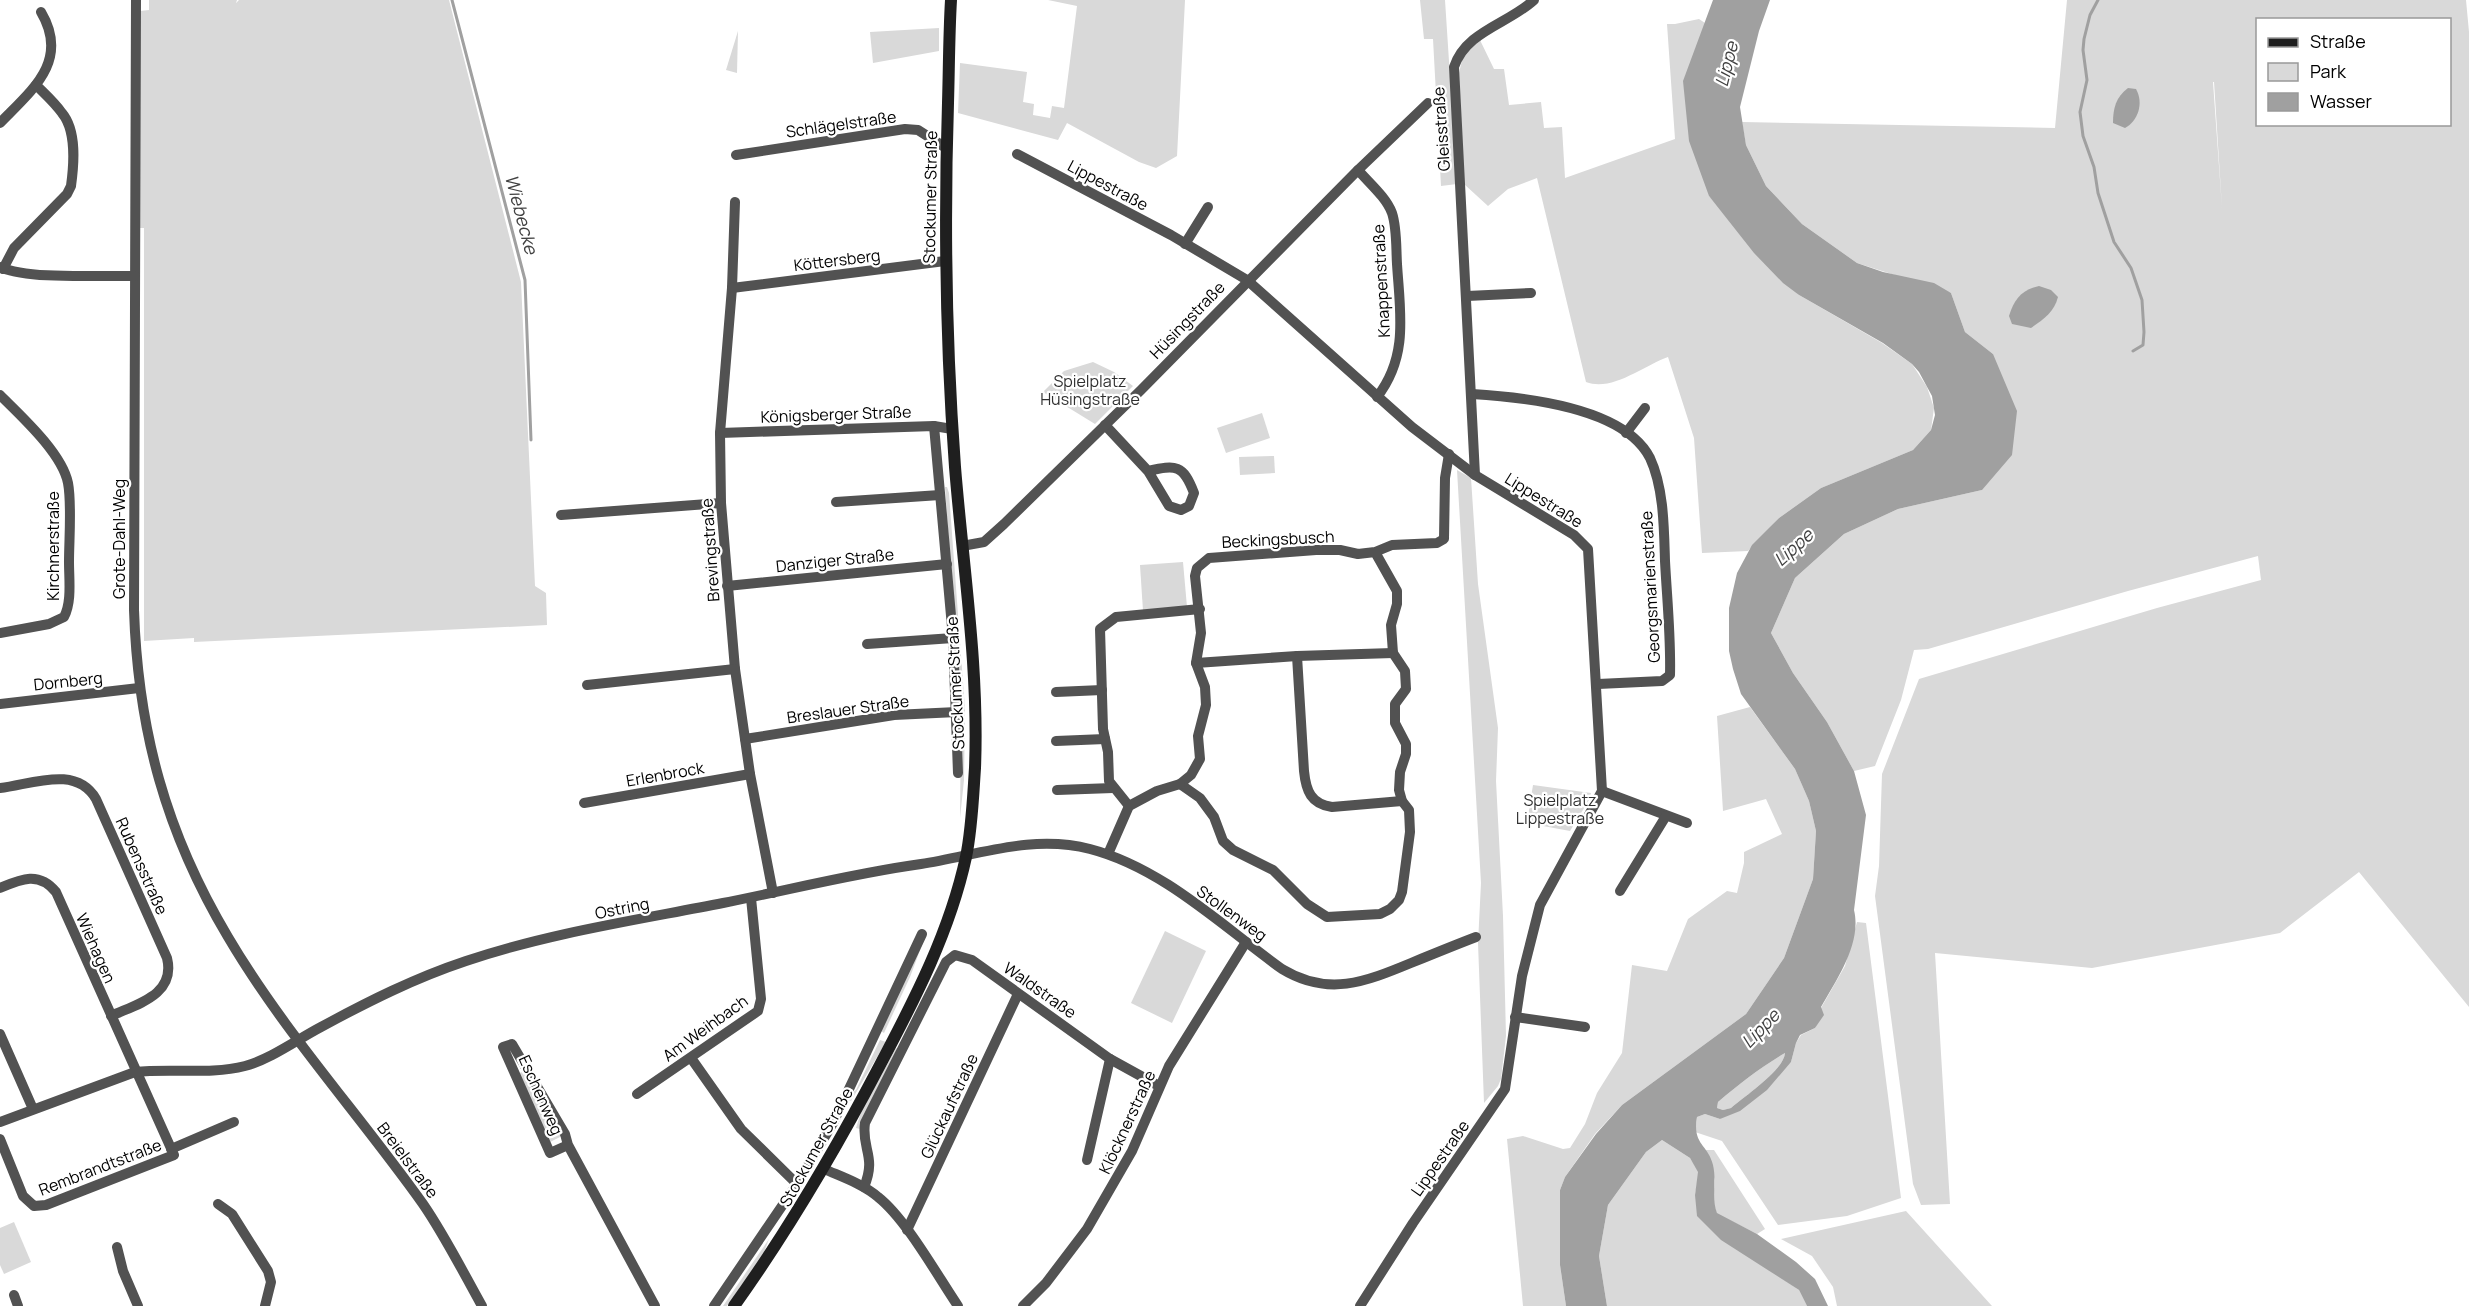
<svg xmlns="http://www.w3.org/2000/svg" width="2469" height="1306" viewBox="0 0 2469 1306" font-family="Manrope,sans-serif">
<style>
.green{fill:#d9d9d9;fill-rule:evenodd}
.water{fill:#a0a0a0;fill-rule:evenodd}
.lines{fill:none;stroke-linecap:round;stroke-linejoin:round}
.stream{stroke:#a0a0a0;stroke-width:3}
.minor{stroke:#525252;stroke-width:10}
.secondary{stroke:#1f1f1f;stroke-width:12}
.labels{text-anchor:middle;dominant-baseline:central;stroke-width:4.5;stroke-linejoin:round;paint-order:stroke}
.street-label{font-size:16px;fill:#000;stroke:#fff}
.park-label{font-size:16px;fill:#303030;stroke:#fff}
.water-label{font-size:18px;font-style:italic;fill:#414141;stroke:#fff}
</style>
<rect width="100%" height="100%" fill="#fff"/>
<!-- green -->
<g class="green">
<path d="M149,0H237L236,3L239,0H449L521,282L535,586L546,593L547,625L194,642V638L144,641V228H140V11L149,10Z"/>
<path d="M1048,0H1185L1177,156L1156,168L1139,162L1067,123L1058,140L958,113L960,63L1027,72L1023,102L1034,104L1033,115L1050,118L1052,106L1064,108L1077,6Z"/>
<path d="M1420,0H1445L1457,184L1441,186L1433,39H1424Z"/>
<path d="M2067,0H2466L2469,32V1007L2359,872L2280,933L2092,968L1935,953L1950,1204L1921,1205L1913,1184L1875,896L1879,866L1882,774L1919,679L2157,608L2261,580L2258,556L2128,591L1928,649L1914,650L1901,700L1875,766L1854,771L1827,722L1793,673L1771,633L1795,578L1844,534L1898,509L1982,490L1993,354L1965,332L1951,293L1857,263L1802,224L1766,186L1746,145L1742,122L2055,128ZM2258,20H2450V124H2258ZM2213,82H2214L2222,208Z"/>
<path d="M1699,19L1705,23L1701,35L1709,196L1799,295L1882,343L1912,364L1927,387L1934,408L1931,430L1913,450L1821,488L1779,518L1748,551L1702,553L1694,438L1668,357C1643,366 1612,392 1586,382L1537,178L1508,189L1488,206L1464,184L1459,73L1462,60L1479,38L1494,69H1504L1509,105L1541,102L1544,128L1562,127L1565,178L1675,139L1667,24H1675Z"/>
<path d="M939,28V51L873,63L870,32Z"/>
<path d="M738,31L737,73L726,70Z"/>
<path d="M1093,362L1114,372L1133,386L1095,424L1043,392L1064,371Z"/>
<path d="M1262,413L1270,438L1226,453L1217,428Z"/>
<path d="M1274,456L1275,473L1240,475L1239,457Z"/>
<path d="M1457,470L1471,478L1478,584L1498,728L1496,781L1503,916L1506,1036L1501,1079L1498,1086L1484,1103L1478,943L1481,883Z"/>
<path d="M945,487H947L949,493L965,709L964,780L960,818L961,714Z"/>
<path d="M1183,562L1187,607L1143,611L1140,565Z"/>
<path d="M1750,707L1795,769L1809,801L1816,831L1813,879L1784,958L1746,1014L1622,1105L1595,1134L1565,1177L1560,1190V1265L1566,1306H1523L1507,1139L1523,1136L1563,1149L1570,1148L1585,1124L1597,1093L1622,1053L1632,965L1667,971L1688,919L1727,891L1737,893L1744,863V852L1782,834L1766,799L1723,811L1717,716Z"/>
<path d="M1533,785L1591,793L1589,800L1570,831L1527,823Z"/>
<path d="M1857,922L1866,923L1901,1198L1847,1216L1778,1225L1722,1141L1695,1132L1697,1117L1705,1114L1720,1119L1791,1062L1796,1043L1801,1035L1815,1028L1821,1008L1845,966Z"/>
<path d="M1165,931L1206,951L1172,1023L1131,1003Z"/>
<path d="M925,937L910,977L884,1033L881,1031Z"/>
<path d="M880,1040L886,1042L851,1101L848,1099L851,1093L856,1090Z"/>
<path d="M896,1048L898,1049L860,1129L856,1128L861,1112Z"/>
<path d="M1785,1053C1784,1070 1745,1096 1731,1108L1723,1110L1717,1108L1718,1102C1739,1084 1761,1067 1785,1053Z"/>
<path d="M522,1072L562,1136L548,1143L517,1074Z"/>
<path d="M1662,1140L1690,1158L1699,1172L1695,1195L1773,1272L1799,1290L1807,1306H1607L1599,1256L1608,1205L1646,1152Z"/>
<path d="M1704,1150H1714L1765,1229L1757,1234L1717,1214L1713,1202L1715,1180Z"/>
<path d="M1906,1211L1992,1306H1837L1833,1287L1812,1256L1781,1239Z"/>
<path d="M14,1222L31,1262L4,1274L0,1265V1228Z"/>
<path d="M769,1239L763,1255L727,1306H723Z"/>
</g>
<!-- water -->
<g class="water">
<path d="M1713,0H1770L1759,31L1740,107L1746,145L1766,186L1802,224L1857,263L1883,272L1934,283L1951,293L1965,332L1993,354L2017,411L2012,455L1982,490L1898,509L1844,534L1795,578L1771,633L1793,673L1827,722L1854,771L1866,815L1854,910C1862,943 1837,979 1821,1007L1824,1015L1815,1028L1800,1035L1796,1043L1791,1062L1767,1090L1740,1111L1720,1119L1705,1114L1697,1117C1692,1145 1708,1144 1713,1165C1717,1182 1711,1197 1717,1213L1757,1234L1796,1262L1815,1279L1828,1306H1807L1799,1290L1721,1240L1697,1216L1695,1195L1698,1172L1690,1158L1662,1140L1646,1152L1608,1205L1599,1256L1607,1306H1566L1560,1265V1190L1565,1177L1596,1134L1622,1105L1746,1014L1784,958L1813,879L1816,831L1809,801L1795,769L1741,694L1733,669L1729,651V608L1737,573L1752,545L1779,518L1821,488L1913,450L1931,430L1935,415L1932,396L1919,372L1912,364L1883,343L1799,295L1783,283L1754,253L1709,196L1689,141L1683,81ZM1785,1053C1784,1070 1745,1096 1731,1108L1723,1110L1717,1108L1718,1102C1739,1084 1761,1067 1785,1053Z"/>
<path d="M2128,88L2136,89C2144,103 2138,121 2125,128L2113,123C2113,108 2116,97 2128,88Z"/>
<path d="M2039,286L2051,290L2058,297C2054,312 2044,319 2031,328L2012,324L2009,316C2014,300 2021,290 2039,286Z"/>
</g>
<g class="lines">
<!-- stream -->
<g class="stream">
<path d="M452,0L525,280L531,440"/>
<path d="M2098,0L2090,15L2084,39L2083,50L2087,80L2080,112L2083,136L2094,167L2098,193L2114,242L2131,268L2142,300L2144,332L2143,345L2133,351"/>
</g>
<!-- minor -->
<g class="minor">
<path d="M136,0L134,610C138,731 166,833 228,937C284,1032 359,1114 423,1204C445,1236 463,1272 482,1306"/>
<path d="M0,123C32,90 70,61 41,12"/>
<path d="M1017,154L1171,235L1247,280L1412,427L1475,475L1574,535L1588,549L1602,791L1540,905L1522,976L1505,1089L1413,1223L1360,1306"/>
<path d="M736,155L905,129L918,130L946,148"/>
<path d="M1358,170C1369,183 1386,197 1392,213C1397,228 1396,248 1397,264C1400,312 1409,356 1377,397"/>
<path d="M735,202L732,288L720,433L721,503L735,669L750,774L773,893"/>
<path d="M1185,244L1208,207"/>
<path d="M0,267C30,280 100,275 135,276"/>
<path d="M3,269L14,248L67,194L71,186C74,164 77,131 62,113C55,103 45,94 36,85"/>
<path d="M732,288L945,261"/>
<path d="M1467,296L1531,293"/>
<path d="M1472,394C1522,397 1624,407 1650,458C1664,488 1664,529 1665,561C1667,599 1671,637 1670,675L1662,681L1598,684"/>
<path d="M0,395C21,416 62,453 68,483C72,504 69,540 69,562C69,580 72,602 64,617L49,624L0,633"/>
<path d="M1105,425L1148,471L1169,506L1181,510L1189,506L1194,493C1183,464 1176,465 1148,471"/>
<path d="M934,426L953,638L958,773"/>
<path d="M720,433L934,426L952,429"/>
<path d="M1626,433L1645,408"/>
<path d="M1475,475L1454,67C1466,31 1508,24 1534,0"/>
<path d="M836,502L940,495"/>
<path d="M561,515L721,503"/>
<path d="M962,546L984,542L1004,524L1141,390L1358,170L1428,103"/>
<path d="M1375,552L1358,554L1340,550H1316L1209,558L1197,568L1195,576L1201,633L1196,663L1205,687L1206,705L1198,736L1200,759L1191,775L1180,784L1200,798L1214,817L1223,841L1233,850L1273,870L1307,904L1327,917L1380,914L1390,909L1399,900L1402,892L1410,832L1409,810L1402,801L1399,790L1400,772L1406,754V744L1395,723V704L1406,689L1405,671L1393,653L1391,625L1397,604V591L1375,552L1392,545L1437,543L1444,539L1445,478L1449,454"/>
<path d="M727,586L947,564"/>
<path d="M867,644L953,638"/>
<path d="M1297,656L1304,771C1306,791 1311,804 1332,807L1402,801"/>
<path d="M1196,663L1297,656L1393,653"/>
<path d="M587,685L735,669"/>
<path d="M1056,692L1102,690"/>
<path d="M0,704L139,688"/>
<path d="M745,739L894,715L957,712"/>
<path d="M1056,741L1105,739"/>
<path d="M0,788C33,784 76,765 96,799L167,958C176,995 137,1004 111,1016"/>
<path d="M1057,790L1113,788"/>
<path d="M1602,791L1687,823"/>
<path d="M584,803L750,774"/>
<path d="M1129,806L1109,781L1108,752L1103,729L1100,629L1116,617L1200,609"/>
<path d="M1108,854L1129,806L1157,791L1180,784"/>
<path d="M0,888C21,879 39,871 56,892L174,1155L46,1205L34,1206L23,1196L0,1139"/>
<path d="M1620,891L1666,816"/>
<path d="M1515,1017L1585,1027"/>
<path d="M0,1034L33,1109"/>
<path d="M691,1058L741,1129L797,1184"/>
<path d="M637,1094L758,1011L761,999L751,898"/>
<path d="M0,1122L135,1072C172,1068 210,1075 245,1066C271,1059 298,1039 321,1027C369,1001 415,978 466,961C549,933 637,920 723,903C789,890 855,873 921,864C978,855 1032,834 1090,849C1163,868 1222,926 1282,969C1328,997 1365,982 1411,963C1433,954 1455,945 1476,937"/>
<path d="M568,1145L550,1153L503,1047L512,1044L565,1134L568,1145L655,1306"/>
<path d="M171,1149L234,1122"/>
<path d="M1087,1160L1110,1059"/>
<path d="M824,1169C842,1177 863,1184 878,1197C906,1219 937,1275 958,1306"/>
<path d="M864,1187C877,1156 861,1149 865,1123L946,962L955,955L972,960L1110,1059L1159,1086"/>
<path d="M218,1204L232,1214L268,1271L271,1282L265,1306"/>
<path d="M907,1230L1018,994"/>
<path d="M117,1247L123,1271L138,1306"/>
<path d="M14,1295L18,1306"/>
<path d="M714,1306L797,1184L833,1123L922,934"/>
<path d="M1023,1306L1046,1283L1087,1229L1132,1151L1169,1066L1246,942"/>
</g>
<!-- secondary -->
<path class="secondary" d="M734,1306C789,1229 836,1149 880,1065C915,999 950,931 966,857C972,828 973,797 975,768C979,667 963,567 955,467C946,345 944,225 948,103C949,69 949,34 951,0"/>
</g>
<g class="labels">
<!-- street labels -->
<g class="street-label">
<text transform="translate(841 124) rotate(-8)">Schlägelstraße</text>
<text transform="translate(1441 129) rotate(-94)">Gleisstraße</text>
<text transform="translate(1108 185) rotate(28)">Lippestraße</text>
<text transform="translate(930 197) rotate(-89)">Stockumer Straße</text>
<text transform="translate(837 260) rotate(-7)">Köttersberg</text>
<text transform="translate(1381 281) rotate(-93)">Knappenstraße</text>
<text transform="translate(1187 320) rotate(-46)">Hüsingstraße</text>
<text transform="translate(836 414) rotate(-2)">Königsberger Straße</text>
<text transform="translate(1544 500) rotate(32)">Lippestraße</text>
<text transform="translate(119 539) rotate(-90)">Grote-Dahl-Weg</text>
<text transform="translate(1278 539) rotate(-3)">Beckingsbusch</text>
<text transform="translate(53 546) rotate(-90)">Kirchnerstraße</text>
<text transform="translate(710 550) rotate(-94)">Brevingstraße</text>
<text transform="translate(835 560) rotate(-6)">Danziger Straße</text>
<text transform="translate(1650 587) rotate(-93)">Georgsmarienstraße</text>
<text transform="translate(68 681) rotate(-6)">Dornberg</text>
<text transform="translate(955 683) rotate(-93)">Stockumer Straße</text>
<text transform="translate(848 709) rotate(-8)">Breslauer Straße</text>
<text transform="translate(665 774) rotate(-10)">Erlenbrock</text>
<text transform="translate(142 866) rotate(66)">Rubensstraße</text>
<text transform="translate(622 908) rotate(-11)">Ostring</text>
<text transform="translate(1232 913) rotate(36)">Stollenweg</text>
<text transform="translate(96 948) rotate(66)">Wiehagen</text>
<text transform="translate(1040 990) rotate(35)">Waldstraße</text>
<text transform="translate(705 1028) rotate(-36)">Am Weihbach</text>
<text transform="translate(541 1095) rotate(66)">Eschenweg</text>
<text transform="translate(949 1106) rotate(-65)">Glückaufstraße</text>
<text transform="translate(1127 1122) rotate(-65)">Klöcknerstraße</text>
<text transform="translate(816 1147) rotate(-61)">Stockumer Straße</text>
<text transform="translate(1440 1158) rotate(-55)">Lippestraße</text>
<text transform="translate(408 1160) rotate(53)">Breielstraße</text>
<text transform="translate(100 1167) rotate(-21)">Rembrandtstraße</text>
</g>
<!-- park labels -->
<g class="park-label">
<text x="1090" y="381">Spielplatz<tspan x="1090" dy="18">Hüsingstraße</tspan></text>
<text x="1560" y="800">Spielplatz<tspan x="1560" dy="18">Lippestraße</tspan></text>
</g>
<!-- water labels -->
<g class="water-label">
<text transform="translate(1726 64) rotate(-76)">Lippe</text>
<text transform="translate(522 214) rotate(75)">Wiebecke</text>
<text transform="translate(1793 547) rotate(-42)">Lippe</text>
<text transform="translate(1760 1028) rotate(-46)">Lippe</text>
</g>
</g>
<!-- legend -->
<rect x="2256" y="18" width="195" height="108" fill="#ffffff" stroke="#999999" stroke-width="1.5"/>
<rect x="2268" y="38" width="30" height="9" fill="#1f1f1f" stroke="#999999" stroke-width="1.5"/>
<text x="2310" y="48" font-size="18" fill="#000000">Straße</text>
<rect x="2268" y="63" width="30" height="18" fill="#d9d9d9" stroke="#999999" stroke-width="1.5"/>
<text x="2310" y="78" font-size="18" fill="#000000">Park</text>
<rect x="2268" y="93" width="30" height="18" fill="#a0a0a0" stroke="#999999" stroke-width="1.5"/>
<text x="2310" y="108" font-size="18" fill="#000000">Wasser</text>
</svg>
